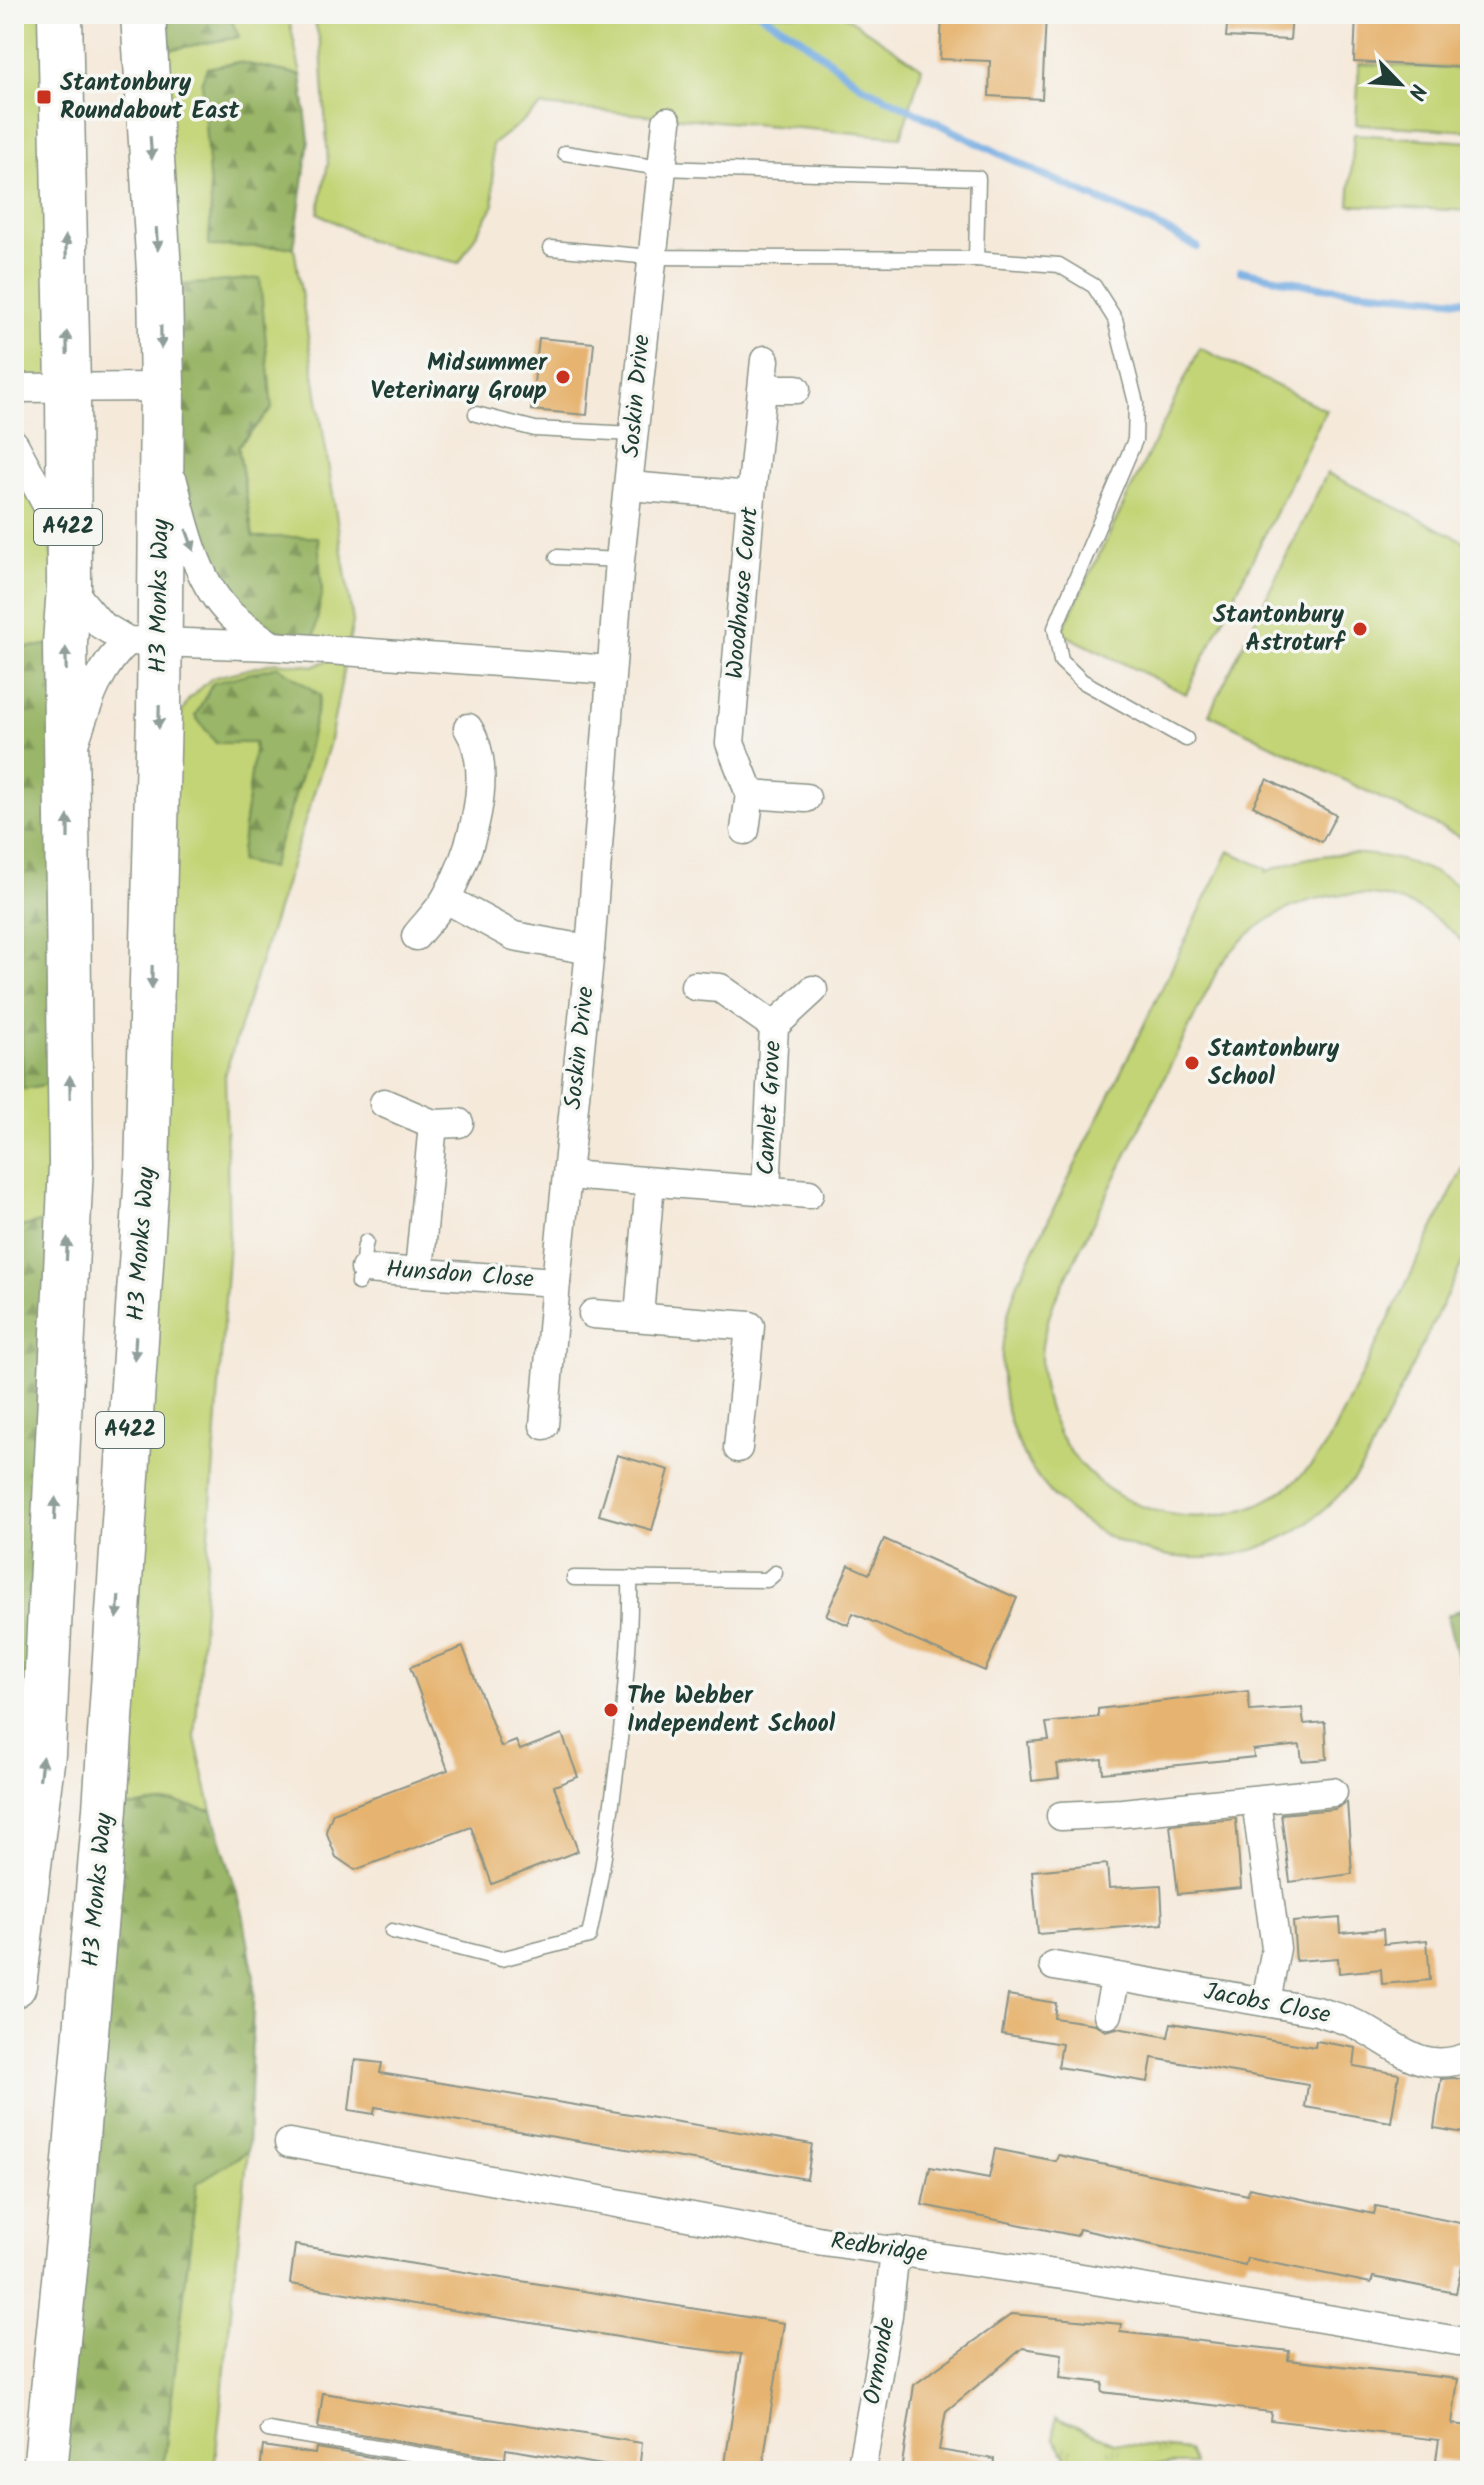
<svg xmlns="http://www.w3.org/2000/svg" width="1484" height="2485" viewBox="0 0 1484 2485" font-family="Kalam,sans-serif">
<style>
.grass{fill:#c3d476;stroke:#718855;stroke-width:2;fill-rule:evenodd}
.forest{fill:url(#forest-firs);stroke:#5c7a4e;stroke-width:2}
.park{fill:url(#park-tufts);stroke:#718855;stroke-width:2}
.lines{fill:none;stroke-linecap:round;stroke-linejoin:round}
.stream{stroke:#71aae1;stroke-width:8}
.building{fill:#e6b470}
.lane-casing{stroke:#8a9387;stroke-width:17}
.street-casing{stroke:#8a9387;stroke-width:31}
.primary-casing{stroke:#8a9387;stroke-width:47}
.lane{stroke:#fff;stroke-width:14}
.street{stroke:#fff;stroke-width:28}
.primary{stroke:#fff;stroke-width:44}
.oneway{fill:#8f9e9a}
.poi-dot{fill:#c8321e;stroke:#f6f6f2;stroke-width:3}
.labels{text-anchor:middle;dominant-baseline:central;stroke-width:7;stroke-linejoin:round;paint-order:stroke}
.shield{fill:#f6f6f2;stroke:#60746d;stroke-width:2}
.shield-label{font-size:22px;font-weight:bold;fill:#1f3d34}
.poi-label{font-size:24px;font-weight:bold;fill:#1f3d34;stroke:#f6f6f2;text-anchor:start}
.street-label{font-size:24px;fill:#1f3d34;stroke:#f6f6f2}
</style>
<defs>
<pattern id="forest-firs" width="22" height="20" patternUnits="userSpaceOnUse" patternTransform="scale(2)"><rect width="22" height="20" fill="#9ab667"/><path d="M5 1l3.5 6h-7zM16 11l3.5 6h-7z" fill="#7d9556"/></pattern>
<pattern id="park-tufts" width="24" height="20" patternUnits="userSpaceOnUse" patternTransform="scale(2)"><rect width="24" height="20" fill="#c3d476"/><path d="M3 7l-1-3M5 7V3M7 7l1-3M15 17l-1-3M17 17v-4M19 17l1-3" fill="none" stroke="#a7b767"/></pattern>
</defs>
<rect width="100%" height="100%" fill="#f6f6f2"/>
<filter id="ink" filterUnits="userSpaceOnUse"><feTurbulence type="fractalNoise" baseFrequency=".0125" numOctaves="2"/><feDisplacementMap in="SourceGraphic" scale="16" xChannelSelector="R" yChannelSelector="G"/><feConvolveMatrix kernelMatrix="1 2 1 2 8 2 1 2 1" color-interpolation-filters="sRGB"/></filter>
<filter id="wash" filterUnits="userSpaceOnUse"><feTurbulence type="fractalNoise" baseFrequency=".006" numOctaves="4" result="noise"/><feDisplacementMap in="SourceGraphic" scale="32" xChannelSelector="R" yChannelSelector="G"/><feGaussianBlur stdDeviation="1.8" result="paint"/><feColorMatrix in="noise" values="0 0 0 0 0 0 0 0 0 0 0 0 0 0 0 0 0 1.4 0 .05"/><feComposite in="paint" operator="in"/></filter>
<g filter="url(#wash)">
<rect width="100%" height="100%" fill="#f5e9da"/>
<!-- grass -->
<g class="grass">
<path d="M14,14H60L68,387L14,388Z"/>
<path d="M229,14H288L301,75L238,62L211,205L209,246L294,247L353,622L329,745L225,1074L229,1240L195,1738L212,1811L173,1802L105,1809L173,731L188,700L212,678L276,662L315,666L347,651L314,639L253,537L238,446L272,408L160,287L145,54L238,37ZM213,683L320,695L305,763L287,822L240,861L255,743H216L195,716Z"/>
<path d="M313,14H842L922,68L901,137L542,106L492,145L494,205L459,263L369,241L318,213L328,163L321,46Z"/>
<path d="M1359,64L1470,69V131L1356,124Z"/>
<path d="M1354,134L1470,142V211L1349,205Z"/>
<path d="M1200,348L1326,410L1186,694L1061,633Z"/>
<path d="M14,444L42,492L65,643L14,649Z"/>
<path d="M1327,473L1470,544V842L1209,714Z"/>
<path d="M14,792L23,1088L69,1080L68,1215L17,1228L14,1263Z"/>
<path d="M1229,851L1267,869L1266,872C1335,842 1409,849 1470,894V951C1402,864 1276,882 1218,969L1054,1302C1048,1320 1042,1337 1041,1356C1040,1516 1244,1578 1329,1441L1470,1154V1247L1366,1461C1229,1669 926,1512 1019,1280Z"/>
<path d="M248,2151L214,2471H163L197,2182Z"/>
</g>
<!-- forest -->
<g class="forest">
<path d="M143,14H229L239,37L145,54Z"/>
<path d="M238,62L301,75L309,140L294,247L209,246L211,205L202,81L207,68Z"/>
<path d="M260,278L272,409L238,446L253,537H318L322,591L314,639L274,630L231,615L186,530L160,287Z"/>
<path d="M65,643L69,1080L23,1089L14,792V649Z"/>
<path d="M278,666L320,695L305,763L271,868L240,861L255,743H216L195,716L213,683Z"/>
<path d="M68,1215L14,1985V1263L17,1228Z"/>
<path d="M1470,1604V1674L1462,1678L1447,1616Z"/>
<path d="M173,1802L212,1811L243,1913L254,1977L248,2151L197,2183L163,2471H45L105,1809Z"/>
</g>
<!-- park -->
<path class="park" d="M1055,2418L1114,2443L1188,2450L1194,2464H1136L1128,2471H1077L1054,2439Z"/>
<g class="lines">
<!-- stream -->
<g class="stream">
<path d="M761,14L800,38L862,86L1041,174L1152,223L1197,247"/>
<path d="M1241,271L1320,287L1470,301"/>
</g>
</g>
<g id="blocks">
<!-- building -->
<g class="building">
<path d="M942,14H1046L1042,99L989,96L990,61L940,59Z"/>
<path d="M1246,14H1292L1290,40L1226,37L1228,15Z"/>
<path d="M1356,14H1470V68L1354,62Z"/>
<path d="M539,338L594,343L587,415L531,410Z"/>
<path d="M1267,779L1336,815L1322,842L1253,806Z"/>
<path d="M617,1455L669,1470L652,1530L599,1515Z"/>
<path d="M884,1539L1017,1598L985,1671L853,1613L848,1625L826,1615L849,1565L869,1574Z"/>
<path d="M463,1647L501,1747L516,1741L520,1750L562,1734L578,1777L554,1786L578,1851L492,1884L471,1827L355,1870L336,1857L326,1831L333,1813L448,1770L410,1667Z"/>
<path d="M1248,1691L1250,1711L1302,1708L1304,1724L1325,1722L1327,1759L1302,1761L1300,1745L1253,1750L1254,1757L1103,1773L1102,1759L1057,1764L1059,1778L1032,1781L1028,1742L1049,1740L1046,1723L1098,1717V1709Z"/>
<path d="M1347,1802L1352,1874L1290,1882L1281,1814L1335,1809Z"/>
<path d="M1236,1819L1241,1888L1178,1894L1170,1825Z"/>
<path d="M1107,1864L1109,1888L1161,1885L1163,1924L1038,1934L1032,1871Z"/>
<path d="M1340,1918L1341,1933L1383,1929L1384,1944L1427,1940L1430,1980L1382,1984L1381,1969L1339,1973L1338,1958L1296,1961L1293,1922Z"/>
<path d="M1008,1995L1056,2003L1054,2018L1095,2024L1105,2031L1117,2028L1168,2037L1171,2023L1315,2047L1316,2041L1356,2048L1354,2066L1399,2074L1391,2122L1305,2107L1308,2085L1152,2058L1148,2082L1058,2067L1062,2044L1002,2034Z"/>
<path d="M355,2060L382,2063L380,2073L812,2144L807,2179L375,2107L374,2114L349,2110Z"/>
<path d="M1454,2078L1470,2081V2134L1434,2128L1441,2079Z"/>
<path d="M995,2149L1056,2161L1058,2155L1248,2195L1249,2188L1374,2214L1376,2206L1470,2225V2268L1462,2266L1456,2293L1373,2277L1371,2283L1247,2258L1245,2265L1079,2229L1077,2236L922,2205L930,2167L989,2178Z"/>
<path d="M295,2245L784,2323L762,2471H724L741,2354L674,2346L290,2284Z"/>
<path d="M1012,2314L1121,2324L1120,2332L1289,2351L1288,2360L1458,2379L1452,2424L1470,2426V2464L1436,2460L1439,2440L1270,2420L1271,2412L1102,2392L1103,2383L1060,2378L1062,2354L1023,2348L946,2411L939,2450L994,2459L993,2471H901L914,2385Z"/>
<path d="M323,2393L642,2443L639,2471L506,2449L505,2459L318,2428Z"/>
<path d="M263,2446L315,2454L316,2448L455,2471H260Z"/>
</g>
</g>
</g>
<g filter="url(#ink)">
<use href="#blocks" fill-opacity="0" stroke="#8a9387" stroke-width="2"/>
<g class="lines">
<defs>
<g id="lane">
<path d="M565,153L660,168L978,178L976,259"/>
<path d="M551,248L651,257L976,259L1059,265L1094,286L1115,319L1136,403L1135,440L1055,628L1061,661L1082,681L1186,739"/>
<path d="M476,414L535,429L633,434"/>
<path d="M557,557L620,560"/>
<path d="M358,1283C368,1265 360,1259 366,1242"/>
<path d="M574,1578L767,1580L775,1573"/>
<path d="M392,1931L501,1959L589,1936C605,1862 615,1788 623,1712C627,1667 631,1623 630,1578"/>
<path d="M268,2430L517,2471"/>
</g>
<g id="street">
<path d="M14,388L162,387"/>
<path d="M763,389H796"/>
<path d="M14,444L64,537"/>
<path d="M173,481C185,527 196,582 232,616C244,627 259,636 272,646"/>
<path d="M629,486L751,496"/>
<path d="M69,587L101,625L128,641L272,646L611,670"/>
<path d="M75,741C87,705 99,666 128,641"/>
<path d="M750,794L806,798"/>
<path d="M745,830L750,794L730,743L751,496L765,360"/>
<path d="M446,899L514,936L590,950"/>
<path d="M416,936C426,923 440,910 447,896C471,854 496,772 468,728"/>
<path d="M695,986L720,988L774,1026L813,990"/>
<path d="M384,1103L433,1124L459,1123"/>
<path d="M568,1175L809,1194"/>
<path d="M766,1190L774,1026"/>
<path d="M365,1269L556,1282"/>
<path d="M419,1271L433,1124"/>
<path d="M593,1314L750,1326L738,1448"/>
<path d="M639,1316L650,1182"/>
<path d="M544,1425L556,1282L590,950L620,560L667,122"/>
<path d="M1256,1801L1276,1948L1266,2002"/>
<path d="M1061,1816L1122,1813L1333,1792"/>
<path d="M1054,1966L1317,2011C1329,2015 1342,2018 1353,2023C1396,2043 1420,2077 1470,2056"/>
<path d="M1108,2014L1116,1977"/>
<path d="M289,2143L823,2241L1070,2276L1470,2343"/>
<path d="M861,2471L888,2315L895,2250"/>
</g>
<g id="primary">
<path d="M14,1985L43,1754L71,1165L65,643L69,587L68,387L60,14"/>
<path d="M45,2471L70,2220L105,1809L147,1173L159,712L162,387L160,287L143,14"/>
</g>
</defs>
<!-- lane casing -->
<use href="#lane" class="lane-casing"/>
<!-- street casing -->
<use href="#street" class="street-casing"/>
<!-- primary casing -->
<use href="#primary" class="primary-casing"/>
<!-- lane -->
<use href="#lane" class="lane"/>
<!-- street -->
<use href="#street" class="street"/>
<!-- primary -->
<use href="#primary" class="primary"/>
</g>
<!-- one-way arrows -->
<defs><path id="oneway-solid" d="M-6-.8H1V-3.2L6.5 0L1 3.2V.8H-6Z" transform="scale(2)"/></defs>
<g class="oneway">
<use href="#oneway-solid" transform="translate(151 148) rotate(86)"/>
<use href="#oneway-solid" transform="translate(157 239) rotate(86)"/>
<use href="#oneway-solid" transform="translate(66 247) rotate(-91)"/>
<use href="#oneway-solid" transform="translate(161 337) rotate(89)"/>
<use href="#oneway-solid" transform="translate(67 343) rotate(-91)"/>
<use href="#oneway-solid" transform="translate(190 540) rotate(70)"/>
<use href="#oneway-solid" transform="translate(66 659) rotate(-91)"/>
<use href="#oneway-solid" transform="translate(159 717) rotate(91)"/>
<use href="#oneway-solid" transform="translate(68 827) rotate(-90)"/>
<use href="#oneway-solid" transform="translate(152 977) rotate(91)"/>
<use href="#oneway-solid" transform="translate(70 1087) rotate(-91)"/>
<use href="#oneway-solid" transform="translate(67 1249) rotate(-87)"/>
<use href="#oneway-solid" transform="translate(135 1348) rotate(94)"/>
<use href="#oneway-solid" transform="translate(55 1509) rotate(-87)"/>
<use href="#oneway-solid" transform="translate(118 1607) rotate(94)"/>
<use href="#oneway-solid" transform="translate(41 1768) rotate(-83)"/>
</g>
</g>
<!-- markers -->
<g class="poi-dot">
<rect x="36" y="89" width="16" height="16" rx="4"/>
<circle cx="563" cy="377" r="8"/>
<circle cx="1360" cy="629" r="8"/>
<circle cx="1192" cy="1063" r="8"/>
<circle cx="611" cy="1710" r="8"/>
</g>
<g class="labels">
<!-- shield labels -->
<g class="shield">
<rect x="34" y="509" width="68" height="36" rx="6"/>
<rect x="96" y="1412" width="68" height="36" rx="6"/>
</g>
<g class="shield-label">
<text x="68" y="527">A422</text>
<text x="130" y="1430">A422</text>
</g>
<!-- poi labels -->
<g class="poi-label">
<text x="60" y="83">Stantonbury<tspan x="60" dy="28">Roundabout East</tspan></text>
<text x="547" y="363" text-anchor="end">Midsummer<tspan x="547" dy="28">Veterinary Group</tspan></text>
<text x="1344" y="615" text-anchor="end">Stantonbury<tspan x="1344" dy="28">Astroturf</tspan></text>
<text x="1208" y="1049">Stantonbury<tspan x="1208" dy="28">School</tspan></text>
<text x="627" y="1696">The Webber<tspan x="627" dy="28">Independent School</tspan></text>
</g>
<!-- street labels -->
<g class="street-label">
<text transform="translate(637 396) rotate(-85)">Soskin Drive</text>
<text transform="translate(743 593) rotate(-85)">Woodhouse Court</text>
<text transform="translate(160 596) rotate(-89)">H3 Monks Way</text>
<text transform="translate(580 1048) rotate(-84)">Soskin Drive</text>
<text transform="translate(770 1108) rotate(-87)">Camlet Grove</text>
<text transform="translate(142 1244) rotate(-86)">H3 Monks Way</text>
<text transform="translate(460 1275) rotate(4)">Hunsdon Close</text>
<text transform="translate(98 1890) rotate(-85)">H3 Monks Way</text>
<text transform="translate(1267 2004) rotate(11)">Jacobs Close</text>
<text transform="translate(879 2248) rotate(8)">Redbridge</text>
<text transform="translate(880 2361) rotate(-80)">Ormonde</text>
</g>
</g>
<!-- margin -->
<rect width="1484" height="2485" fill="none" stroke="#f6f6f2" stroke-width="48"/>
<!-- north arrow -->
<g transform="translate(1400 84) rotate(115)" stroke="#f6f6f2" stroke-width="6" paint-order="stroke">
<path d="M0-6L14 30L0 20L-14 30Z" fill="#1f3d34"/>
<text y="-12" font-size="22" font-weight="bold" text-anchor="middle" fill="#1f3d34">N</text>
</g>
</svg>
